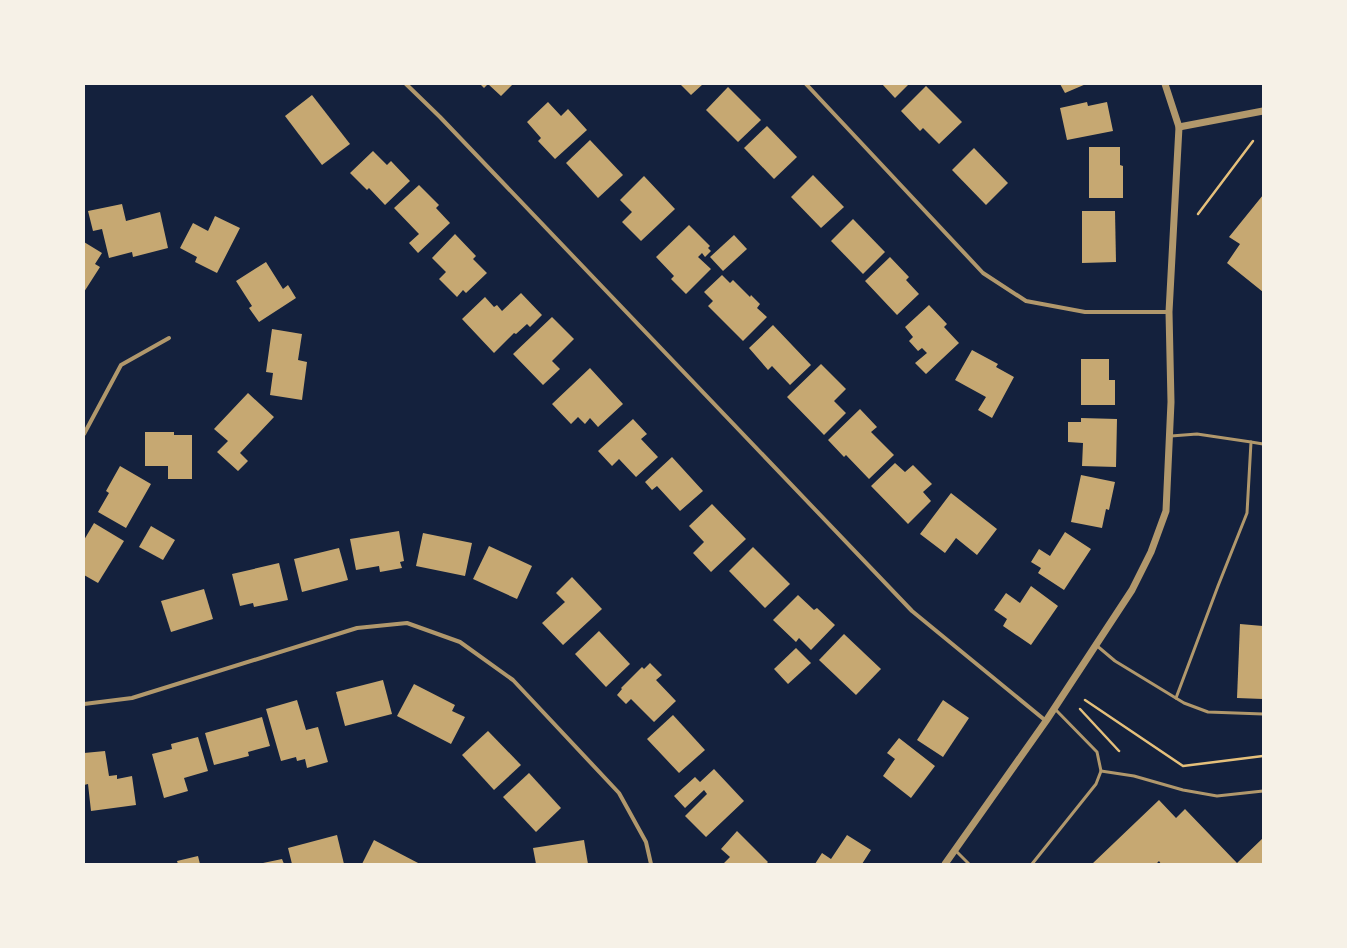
<svg xmlns="http://www.w3.org/2000/svg" width="1347" height="948" viewBox="0 0 1347 948" font-family="Roboto,sans-serif">
<style>
.building{fill:#c6a872}
.lines{fill:none;stroke-linecap:round;stroke-linejoin:round}
.path{stroke:#e5c07b;stroke-width:2.5}
.service{stroke:#b1986c;stroke-width:3}
.minor{stroke:#b1986c;stroke-width:4}
.tertiary{stroke:#b1986c;stroke-width:7}
</style>
<rect width="100%" height="100%" fill="#14213d"/>
<!-- building -->
<g class="building">
<path d="M480,84H513L501,96L488,84L484,88Z"/>
<path d="M680,84H703L691,95Z"/>
<path d="M882,84H909L895,98Z"/>
<path d="M1060,84H1086L1065,93Z"/>
<path d="M926,86L962,122L939,144L923,128L920,131L901,111Z"/>
<path d="M728,87L761,120L738,142L706,110Z"/>
<path d="M312,95L350,144L322,165L285,116Z"/>
<path d="M548,102L561,116L568,109L587,130L555,159L538,141L541,138L527,122Z"/>
<path d="M1087,102L1088,106L1107,102L1113,131L1067,140L1060,108Z"/>
<path d="M767,126L797,157L774,179L744,148Z"/>
<path d="M590,140L623,175L598,198L566,163Z"/>
<path d="M1089,147H1120V165L1123,166V198H1089Z"/>
<path d="M974,148L1008,183L986,205L952,170Z"/>
<path d="M373,151L387,165L391,161L410,181L385,205L369,188L367,190L350,173Z"/>
<path d="M813,175L844,207L821,228L791,197Z"/>
<path d="M644,176L675,209L641,241L622,222L632,212L620,200Z"/>
<path d="M419,185L439,205L436,208L450,223L418,253L409,243L419,234L394,208Z"/>
<path d="M1263,195V292L1227,263L1240,244L1229,237Z"/>
<path d="M122,204L126,221L160,212L168,248L133,257L132,252L109,258L102,229L93,231L88,211Z"/>
<path d="M1082,211H1115L1116,262L1082,263Z"/>
<path d="M215,216L240,228L217,273L195,262L197,257L180,248L193,223L208,231Z"/>
<path d="M853,219L885,252L863,274L831,241Z"/>
<path d="M689,225L710,246L708,248L711,251L705,257L702,253L698,257L711,269L686,294L671,279L674,276L656,257Z"/>
<path d="M455,234L476,256L473,259L487,273L466,293L463,290L457,297L439,279L446,272L432,258Z"/>
<path d="M734,235L747,249L723,271L710,257Z"/>
<path d="M84,242L102,253L95,264L100,267L84,292Z"/>
<path d="M890,257L909,277L906,280L919,294L897,315L865,281Z"/>
<path d="M266,262L283,289L288,285L296,298L259,322L249,308L252,306L236,281Z"/>
<path d="M722,275L730,283L733,280L750,297L751,295L760,304L757,308L767,317L743,341L708,306L713,301L704,292Z"/>
<path d="M521,293L542,315L530,327L527,324L516,334L514,333L494,353L462,319L485,297L494,307L497,305L502,311Z"/>
<path d="M929,305L947,324L944,327L959,343L926,374L915,363L927,353L922,348L918,351L909,341L913,337L905,327Z"/>
<path d="M552,317L574,339L552,361L560,369L543,385L513,354Z"/>
<path d="M773,325L811,365L790,385L772,366L768,370L749,348Z"/>
<path d="M272,329L302,334L298,360L307,362L302,400L270,395L273,373L266,372Z"/>
<path d="M972,350L998,364L996,367L1014,377L992,418L978,410L986,397L955,380Z"/>
<path d="M1081,359H1109V380H1115V405H1081Z"/>
<path d="M821,364L846,389L834,401L846,413L824,435L787,397Z"/>
<path d="M590,368L623,404L598,427L590,418L585,424L578,417L571,424L552,404Z"/>
<path d="M248,393L274,417L240,453L248,461L238,471L217,452L228,441L214,429Z"/>
<path d="M860,409L877,427L871,432L894,455L869,479L846,455L844,457L828,440Z"/>
<path d="M1081,418L1117,419L1116,467L1082,466L1083,443L1068,442V422H1081Z"/>
<path d="M633,419L647,434L641,439L658,457L636,477L619,459L612,466L598,451Z"/>
<path d="M145,432H174V435H192V479H168V466H145Z"/>
<path d="M672,457L703,491L680,511L657,486L652,490L645,482Z"/>
<path d="M895,463L905,472L913,465L932,484L923,492L931,501L908,524L871,486Z"/>
<path d="M120,466L151,484L126,528L98,512L109,493L106,491Z"/>
<path d="M1081,475L1115,482L1109,510L1106,509L1102,528L1071,522Z"/>
<path d="M951,493L997,529L977,555L956,538L945,553L920,534Z"/>
<path d="M712,504L746,539L711,572L693,553L704,542L689,526Z"/>
<path d="M94,523L124,541L98,583L84,575V540Z"/>
<path d="M151,526L175,540L163,560L139,547Z"/>
<path d="M399,531L404,561L400,562L402,568L380,572L379,566L356,570L350,539Z"/>
<path d="M1065,532L1091,549L1064,590L1038,573L1041,568L1031,562L1039,549L1050,556Z"/>
<path d="M423,533L472,543L465,576L416,566Z"/>
<path d="M489,546L532,566L517,599L473,579Z"/>
<path d="M753,547L790,584L765,608L729,571Z"/>
<path d="M339,548L348,580L302,592L294,559Z"/>
<path d="M279,563L288,600L254,607L253,603L240,606L232,574Z"/>
<path d="M572,577L602,609L563,645L542,623L565,602L556,593Z"/>
<path d="M1031,586L1058,606L1031,645L1003,626L1007,619L994,610L1006,593L1020,603Z"/>
<path d="M204,589L213,619L171,632L161,601Z"/>
<path d="M798,595L814,610L817,608L835,625L811,650L799,638L796,642L773,620Z"/>
<path d="M1240,624L1263,626V699L1237,698Z"/>
<path d="M599,631L630,664L606,687L575,654Z"/>
<path d="M844,634L881,669L856,695L819,660Z"/>
<path d="M796,648L811,663L788,684L774,669Z"/>
<path d="M650,663L662,675L656,680L676,701L654,722L631,699L626,704L617,695L622,689L621,688L642,667L644,669Z"/>
<path d="M383,680L392,714L345,726L336,692Z"/>
<path d="M414,684L455,705L452,711L465,717L451,744L397,716Z"/>
<path d="M297,700L306,730L318,727L328,762L307,768L305,759L297,761L296,757L281,761L266,709Z"/>
<path d="M943,700L969,718L943,757L917,740Z"/>
<path d="M673,715L705,750L679,773L647,739Z"/>
<path d="M262,717L270,746L248,752L249,756L214,765L205,733Z"/>
<path d="M488,731L521,765L494,790L462,755Z"/>
<path d="M198,737L208,771L184,778L188,791L164,798L152,754L172,749L171,744Z"/>
<path d="M899,738L935,766L911,798L883,776L895,759L887,753Z"/>
<path d="M105,751L109,776L117,775V779L132,776L136,805L91,811L88,784L84,785V753Z"/>
<path d="M714,769L744,801L706,837L685,816L707,794L704,790L685,808L674,796L695,777L700,782Z"/>
<path d="M529,773L561,808L536,832L503,797Z"/>
<path d="M1159,800L1176,818L1185,809L1237,863L1263,838V864H1161L1159,861L1156,864H1092Z"/>
<path d="M737,831L768,862L766,864H723L730,857L721,849Z"/>
<path d="M337,835L344,864H292L288,848Z"/>
<path d="M847,835L871,850L862,864H815L822,853L831,859Z"/>
<path d="M374,840L420,864H362Z"/>
<path d="M584,840L588,864H536L533,848Z"/>
<path d="M198,856L200,864H178L177,861Z"/>
<path d="M282,859L284,864H263V863Z"/>
</g>
<g class="lines">
<!-- path -->
<g class="path">
<path d="M1198,214L1253,141"/>
<path d="M1085,700L1183,766L1263,756"/>
<path d="M1080,709L1119,751"/>
</g>
<!-- service -->
<g class="service">
<path d="M1171,436L1197,434L1251,442L1247,513L1218,586L1176,698"/>
<path d="M1251,442L1263,444"/>
<path d="M1096,645L1115,661L1184,703L1208,712L1263,714"/>
<path d="M1101,771L1134,776L1183,790L1217,796L1263,791"/>
<path d="M955,850L969,864"/>
<path d="M1032,864L1096,784L1101,771L1097,752L1055,709"/>
</g>
<!-- minor -->
<g class="minor">
<path d="M406,84L440,117L912,611L1046,721"/>
<path d="M806,84L983,273L1026,301L1085,312H1169"/>
<path d="M84,434L121,365L169,338"/>
<path d="M84,704L132,698L357,628L407,623L460,642L513,680L619,793L646,842L651,864"/>
</g>
<!-- tertiary -->
<g class="tertiary">
<path d="M1179,127L1263,111"/>
<path d="M945,864L1046,721L1132,590L1151,552L1166,511L1171,402L1169,312L1179,127L1165,84"/>
</g>
</g>
<!-- border -->
<rect width="1347" height="948" fill="none" stroke="#f6f1e7" stroke-width="170"/>
</svg>
